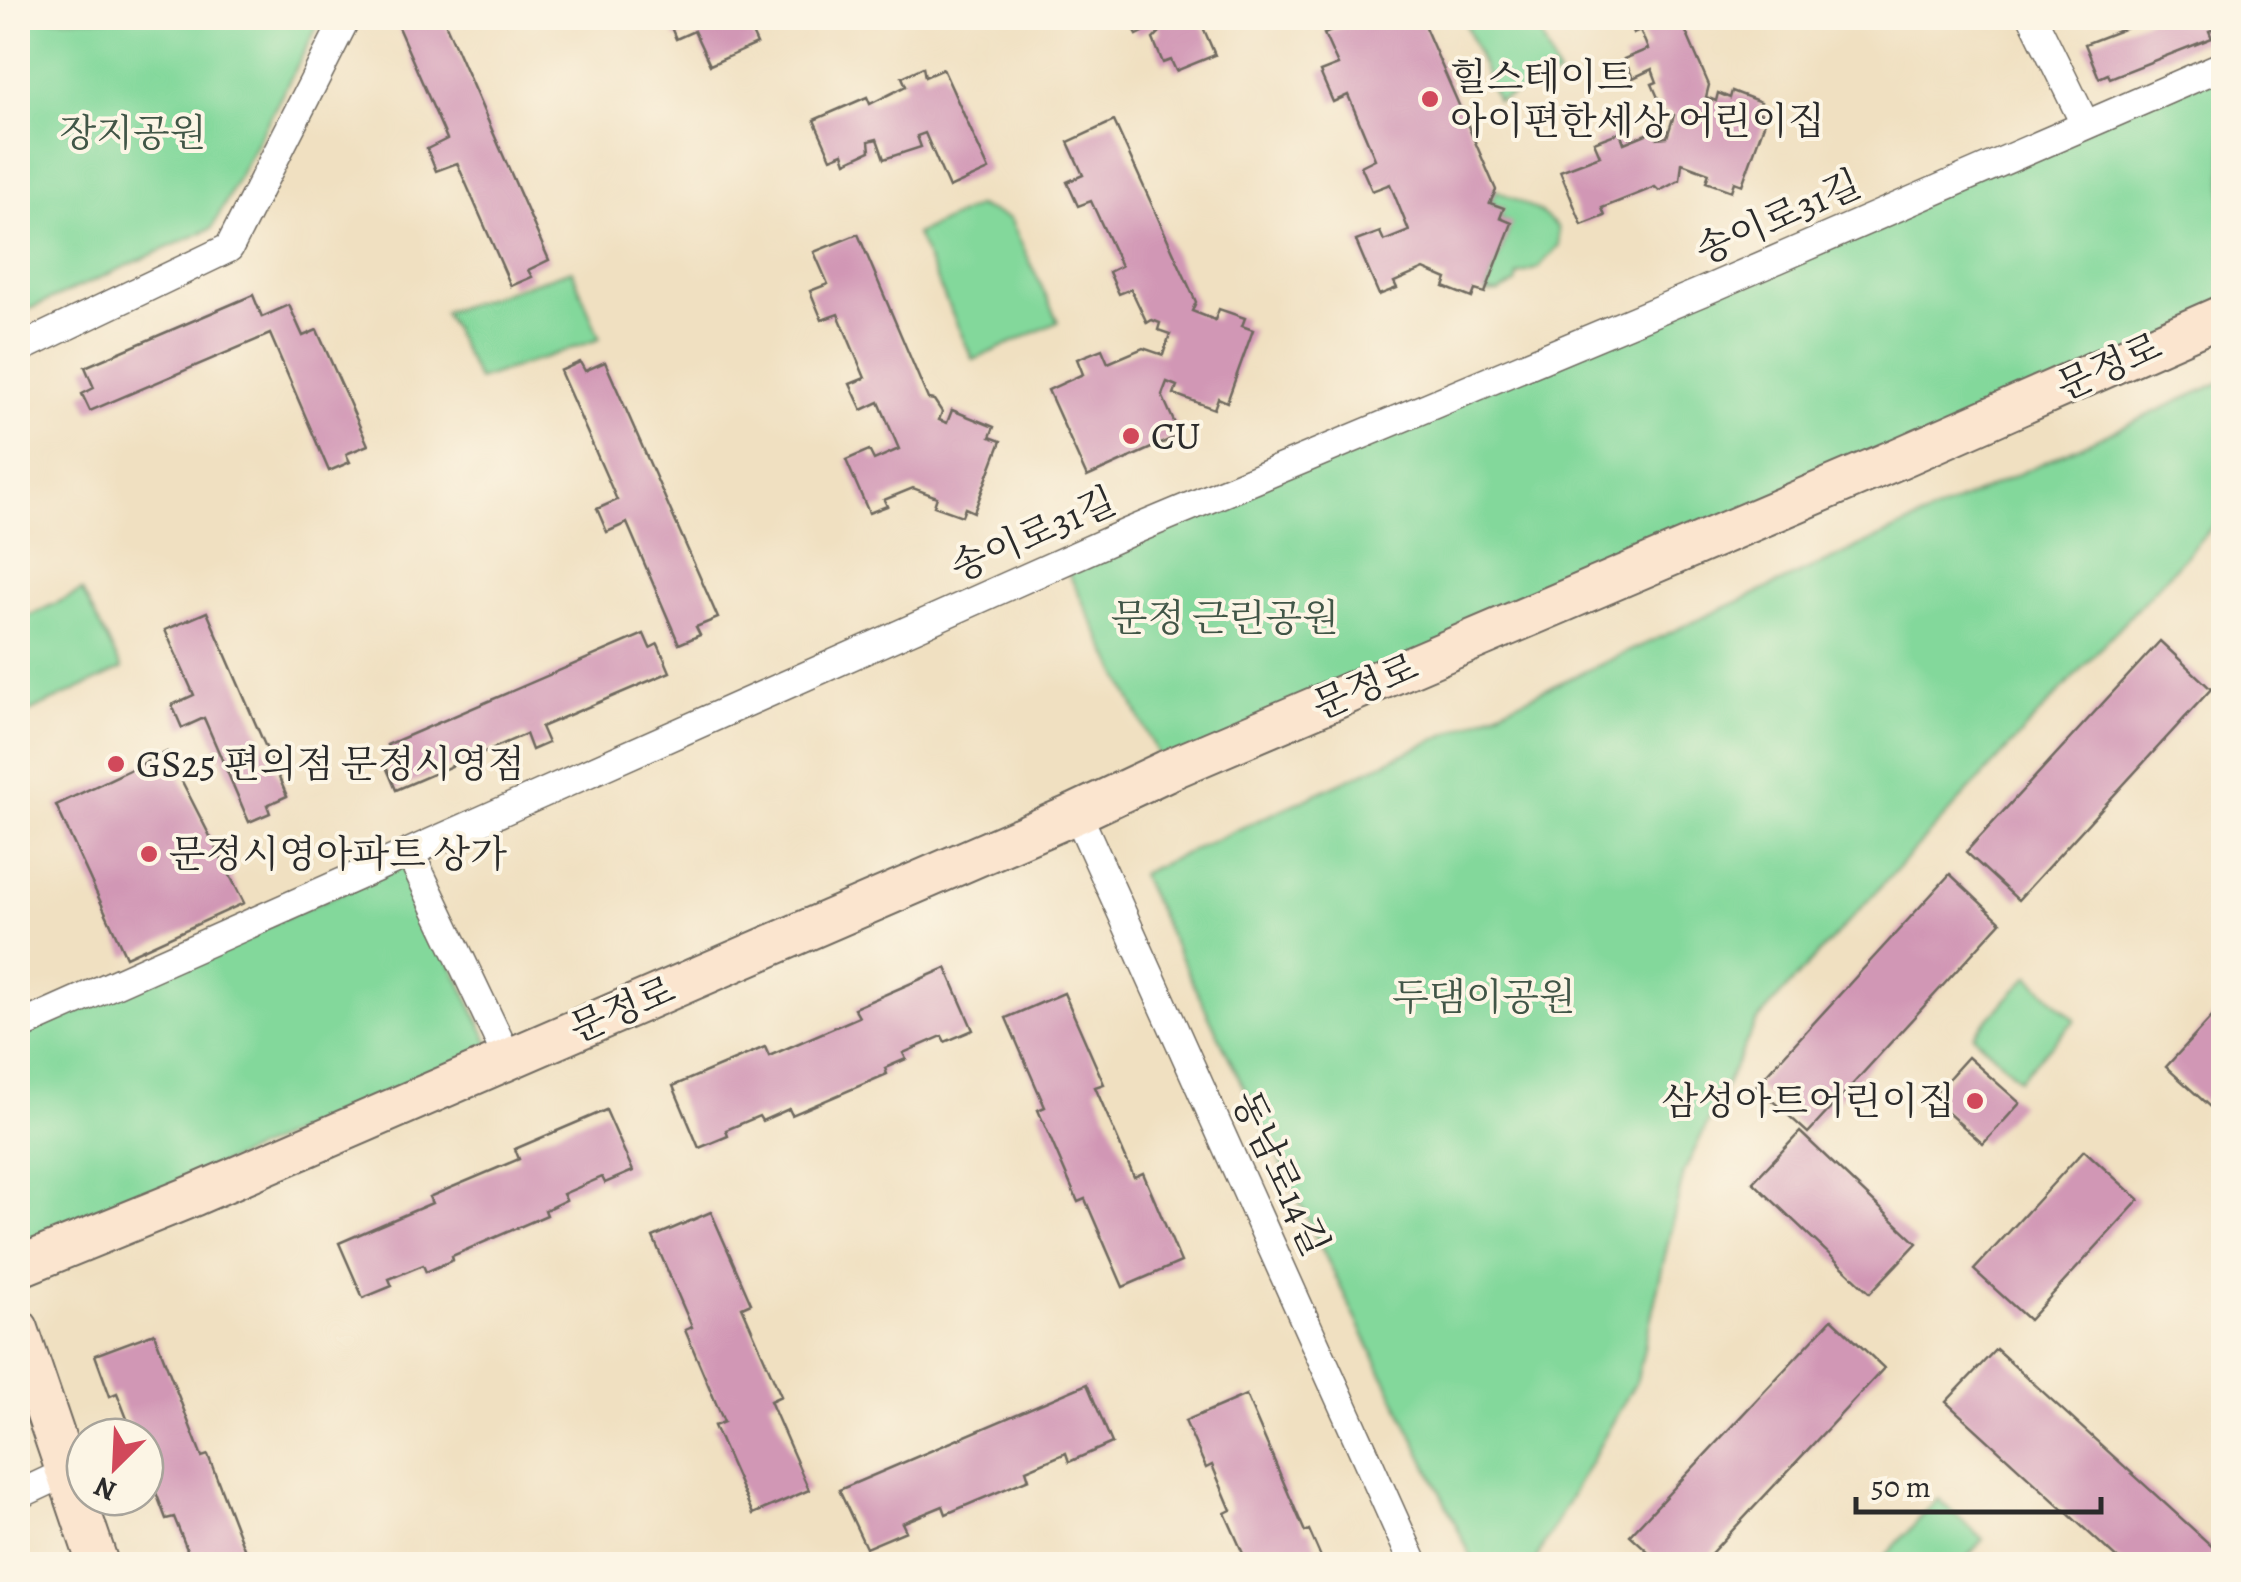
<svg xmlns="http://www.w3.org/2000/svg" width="2241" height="1582" viewBox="0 0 2241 1582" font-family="Alegreya,'Noto Serif KR',serif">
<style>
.green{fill:#83d89b;stroke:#578263;stroke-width:2.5}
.building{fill:#d197b5}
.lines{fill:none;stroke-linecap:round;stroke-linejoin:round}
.street-casing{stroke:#706a60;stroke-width:31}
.secondary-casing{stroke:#706a60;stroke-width:44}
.street{stroke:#fff;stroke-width:28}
.secondary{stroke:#fbe5cf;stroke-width:40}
.poi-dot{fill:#d1495b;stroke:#fcf5e5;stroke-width:4}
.labels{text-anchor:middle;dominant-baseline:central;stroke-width:8;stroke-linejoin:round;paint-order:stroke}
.poi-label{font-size:38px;fill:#2b2b2b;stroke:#fcf5e5;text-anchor:start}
.park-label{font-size:38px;fill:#415647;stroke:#fcf5e5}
.street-label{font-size:38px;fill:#2b2b2b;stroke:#fcf5e5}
</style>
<rect width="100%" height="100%" fill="#fcf5e5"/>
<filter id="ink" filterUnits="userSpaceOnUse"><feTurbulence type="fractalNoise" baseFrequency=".01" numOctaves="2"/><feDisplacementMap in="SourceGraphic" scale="20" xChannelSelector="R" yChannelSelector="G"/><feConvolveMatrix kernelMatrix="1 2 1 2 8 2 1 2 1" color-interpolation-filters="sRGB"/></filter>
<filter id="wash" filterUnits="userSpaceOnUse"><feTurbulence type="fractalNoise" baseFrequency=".0048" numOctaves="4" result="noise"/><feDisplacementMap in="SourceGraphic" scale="40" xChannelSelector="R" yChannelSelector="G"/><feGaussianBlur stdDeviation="2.25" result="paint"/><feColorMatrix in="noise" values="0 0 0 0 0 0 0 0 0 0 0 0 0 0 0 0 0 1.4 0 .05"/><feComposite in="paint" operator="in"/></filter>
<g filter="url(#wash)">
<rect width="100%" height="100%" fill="#f0e0c1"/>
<!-- green -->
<g class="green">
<path d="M18,18H322L212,228L18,314Z"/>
<path d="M1463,18H1534L1558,76L1497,101Z"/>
<path d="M2223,65V315L1166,771L1063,562Z"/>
<path d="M1496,190L1540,212L1558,227L1559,245L1538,268L1518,275L1516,283L1499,292L1485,293L1511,224L1500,218L1503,208L1490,203Z"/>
<path d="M977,206L1010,219L1058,322L973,360L916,234Z"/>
<path d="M572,270L600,339L478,380L444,312Z"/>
<path d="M2223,381V515L1756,1022L1684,1172L1637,1379L1533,1564H1475L1140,874Z"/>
<path d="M82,591L122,669L18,717V621Z"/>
<path d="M403,865L492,1048L18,1251V1036Z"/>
<path d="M2029,976L2075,1020L2019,1079L1973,1035Z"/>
<path d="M1938,1499L1983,1539L1961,1564H1878Z"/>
</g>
<g id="blocks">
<!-- building -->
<g class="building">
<path d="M394,18H443L549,260L528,270L532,277L511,286L457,163L436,171L427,149L447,139Z"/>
<path d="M667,18H745L757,44L710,65L694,31L676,39Z"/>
<path d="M1128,18H1199L1215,55L1176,71L1171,60L1163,63L1153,39L1160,32L1157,25L1137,35Z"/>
<path d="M1363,18H1421L1496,190L1490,203L1504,208L1500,218L1512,223L1485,293L1475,290L1472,298L1444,287L1447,279L1424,269L1394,282L1397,288L1379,295L1356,241L1380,232L1384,241L1409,231L1390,184L1372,191L1361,166L1375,159L1348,95L1333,102L1320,72L1338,65L1324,34Z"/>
<path d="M1627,18H1680L1709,85L1706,97L1716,101L1718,93L1730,98L1732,91L1761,102L1758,112L1767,116L1742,185L1734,182L1731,191L1706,182L1709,173L1682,163L1680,180L1659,191L1655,187L1602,208L1605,216L1582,225L1560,171L1600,156L1594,142L1620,132L1624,143L1656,130L1657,138L1667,137L1674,115L1663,109L1652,84L1657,82L1652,69L1633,78L1624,59L1648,49L1640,30L1633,33Z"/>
<path d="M2152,18H2219L2222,26L2209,31L2212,38L2110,78L2108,74L2099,78L2085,44Z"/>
<path d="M923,67L925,77L943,69L989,170L949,188L925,133L917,136L921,147L884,159L877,139L869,141L870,151L846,162L843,153L831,158L814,120L867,97L870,104L906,86L902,77Z"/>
<path d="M1114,121L1196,302L1192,311L1215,320L1219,309L1245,318L1242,326L1253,330L1227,402L1218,398L1214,409L1174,394L1177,386L1167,382L1162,395L1180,435L1087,477L1048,390L1083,374L1077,359L1102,349L1108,363L1143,348L1163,355L1170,334L1158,330L1160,323L1152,320L1147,323L1131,289L1119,294L1109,272L1121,266L1091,201L1078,206L1067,182L1083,175L1068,142Z"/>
<path d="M858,234L928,399L934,400L942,412L939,420L947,423L952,410L994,427L990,437L1001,441L974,512L965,508L962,516L934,506L937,497L913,488L884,500L887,506L869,513L846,460L869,450L874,460L899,449L879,402L862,410L850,384L865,378L838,314L822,320L810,291L828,284L814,252Z"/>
<path d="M253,295L262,317L289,305L303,336L317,330L368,445L346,454L350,462L329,471L270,334L90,411L82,394L94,388L85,367Z"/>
<path d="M580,362L585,371L605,362L718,618L696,627L700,635L679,644L627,523L607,532L597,509L617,500L560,371Z"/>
<path d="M207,612L287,796L267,805L270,813L249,822L204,718L182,728L172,705L194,695L165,630Z"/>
<path d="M644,634L650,648L658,644L670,672L541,727L548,743L532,750L526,734L396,790L384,762L393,758L387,745Z"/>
<path d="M2160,641L2211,689L2018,900L1966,852Z"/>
<path d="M167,752L244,903L126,957L56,805Z"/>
<path d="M1950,874L2001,922L1808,1133L1756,1086Z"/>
<path d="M946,968L973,1030L945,1042L942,1036L903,1053L906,1059L885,1068L887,1074L792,1115L789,1109L762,1121L759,1116L726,1130L728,1136L699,1148L673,1086L765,1047L769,1056L859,1017L854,1008Z"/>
<path d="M1064,993L1104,1084L1095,1087L1134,1177L1143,1173L1181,1262L1123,1287L1085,1199L1078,1202L1038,1110L1045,1107L1006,1018Z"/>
<path d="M2224,1004V1115L2221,1117L2166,1067Z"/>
<path d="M1968,1057L2020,1103L1983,1144L1931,1098Z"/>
<path d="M606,1110L633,1171L605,1183L602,1177L563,1194L566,1200L545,1210L547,1215L452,1256L453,1260L426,1272L423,1265L389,1279L392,1286L363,1298L339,1243L432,1203L429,1197L519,1159L515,1149Z"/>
<path d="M1800,1132L1917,1243L1870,1293L1753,1182Z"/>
<path d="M2084,1150L2139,1200L2029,1320L1974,1270Z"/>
<path d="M711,1212L751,1303L742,1307L781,1396L770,1401L809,1490L753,1514L714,1426L724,1422L685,1330L692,1327L653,1237Z"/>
<path d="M1832,1319L1884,1368L1701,1564H1662L1630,1535Z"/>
<path d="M154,1333L202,1457L208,1455L250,1564H184L183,1560L190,1557L174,1517L166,1519L151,1479L145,1481V1437H126L133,1434L117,1393L110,1396L95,1355Z"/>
<path d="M1996,1349L2216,1550L2203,1564H2123L1946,1402Z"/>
<path d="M1087,1384L1112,1443L1069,1462L1066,1453L1026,1470L1029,1479L946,1514L943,1506L902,1523L906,1531L866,1548L839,1490Z"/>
<path d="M1246,1395L1305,1532L1309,1530L1324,1564H1253L1249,1556L1245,1558L1225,1513L1231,1510L1212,1465L1206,1468L1185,1421Z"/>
</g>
</g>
</g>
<g filter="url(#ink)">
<use href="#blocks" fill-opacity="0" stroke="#706a60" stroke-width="2.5"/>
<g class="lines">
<defs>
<g id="street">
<path d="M2033,18L2085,124"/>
<path d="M18,349L229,248L346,18"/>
<path d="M1077,813L1414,1564"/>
<path d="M410,853L508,1059"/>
<path d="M18,1027L1127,533L1704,291L2224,65"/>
<path d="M18,1495L67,1472"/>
</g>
<g id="secondary">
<path d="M18,1267L195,1195L1077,813L1166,771L1897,459L2224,315"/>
<path d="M18,1329L98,1564"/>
</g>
</defs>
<!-- street casing -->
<use href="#street" class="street-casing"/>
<!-- secondary casing -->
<use href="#secondary" class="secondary-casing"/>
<!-- street -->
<use href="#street" class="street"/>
<!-- secondary -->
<use href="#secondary" class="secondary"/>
</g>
</g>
<!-- markers -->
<g class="poi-dot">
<circle cx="1430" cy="99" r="10"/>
<circle cx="1131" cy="436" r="10"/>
<circle cx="116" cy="764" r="10"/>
<circle cx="149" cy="854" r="10"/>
<circle cx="1975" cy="1101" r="10"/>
</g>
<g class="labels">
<!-- poi labels -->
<g class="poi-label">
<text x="1450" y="77">힐스테이트<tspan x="1450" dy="44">아이편한세상 어린이집</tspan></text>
<text x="1151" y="436">CU</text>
<text x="136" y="764">GS25 편의점 문정시영점</text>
<text x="169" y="854">문정시영아파트 상가</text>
<text x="1955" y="1101" text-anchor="end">삼성아트어린이집</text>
</g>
<!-- park labels -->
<g class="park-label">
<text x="133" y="133">장지공원</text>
<text x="1225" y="618">문정 근린공원</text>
<text x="1484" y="997">두댐이공원</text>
</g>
<!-- street labels -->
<g class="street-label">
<text transform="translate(1778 217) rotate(-24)">송이로31길</text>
<text transform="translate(2109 366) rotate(-24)">문정로</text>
<text transform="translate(1033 534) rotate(-24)">송이로31길</text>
<text transform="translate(1365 686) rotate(-23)">문정로</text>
<text transform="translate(622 1009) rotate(-23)">문정로</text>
<text transform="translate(1281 1173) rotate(65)">동남로14길</text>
</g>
</g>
<!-- margin -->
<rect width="2241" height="1582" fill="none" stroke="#fcf5e5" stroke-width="60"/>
<!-- north arrow -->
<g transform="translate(115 1467) rotate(204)"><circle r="48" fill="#fcf5e5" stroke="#a8a49b" stroke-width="2.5"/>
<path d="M0-8L18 38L0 25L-18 38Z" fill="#d1495b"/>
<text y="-15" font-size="28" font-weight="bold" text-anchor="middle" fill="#2b2b2b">N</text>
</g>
<!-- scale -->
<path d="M1856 1497v15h245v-15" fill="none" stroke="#2b2b2b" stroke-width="5"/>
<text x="1871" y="1497" font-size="30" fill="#2b2b2b" stroke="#fcf5e5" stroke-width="8" paint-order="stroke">50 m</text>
</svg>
